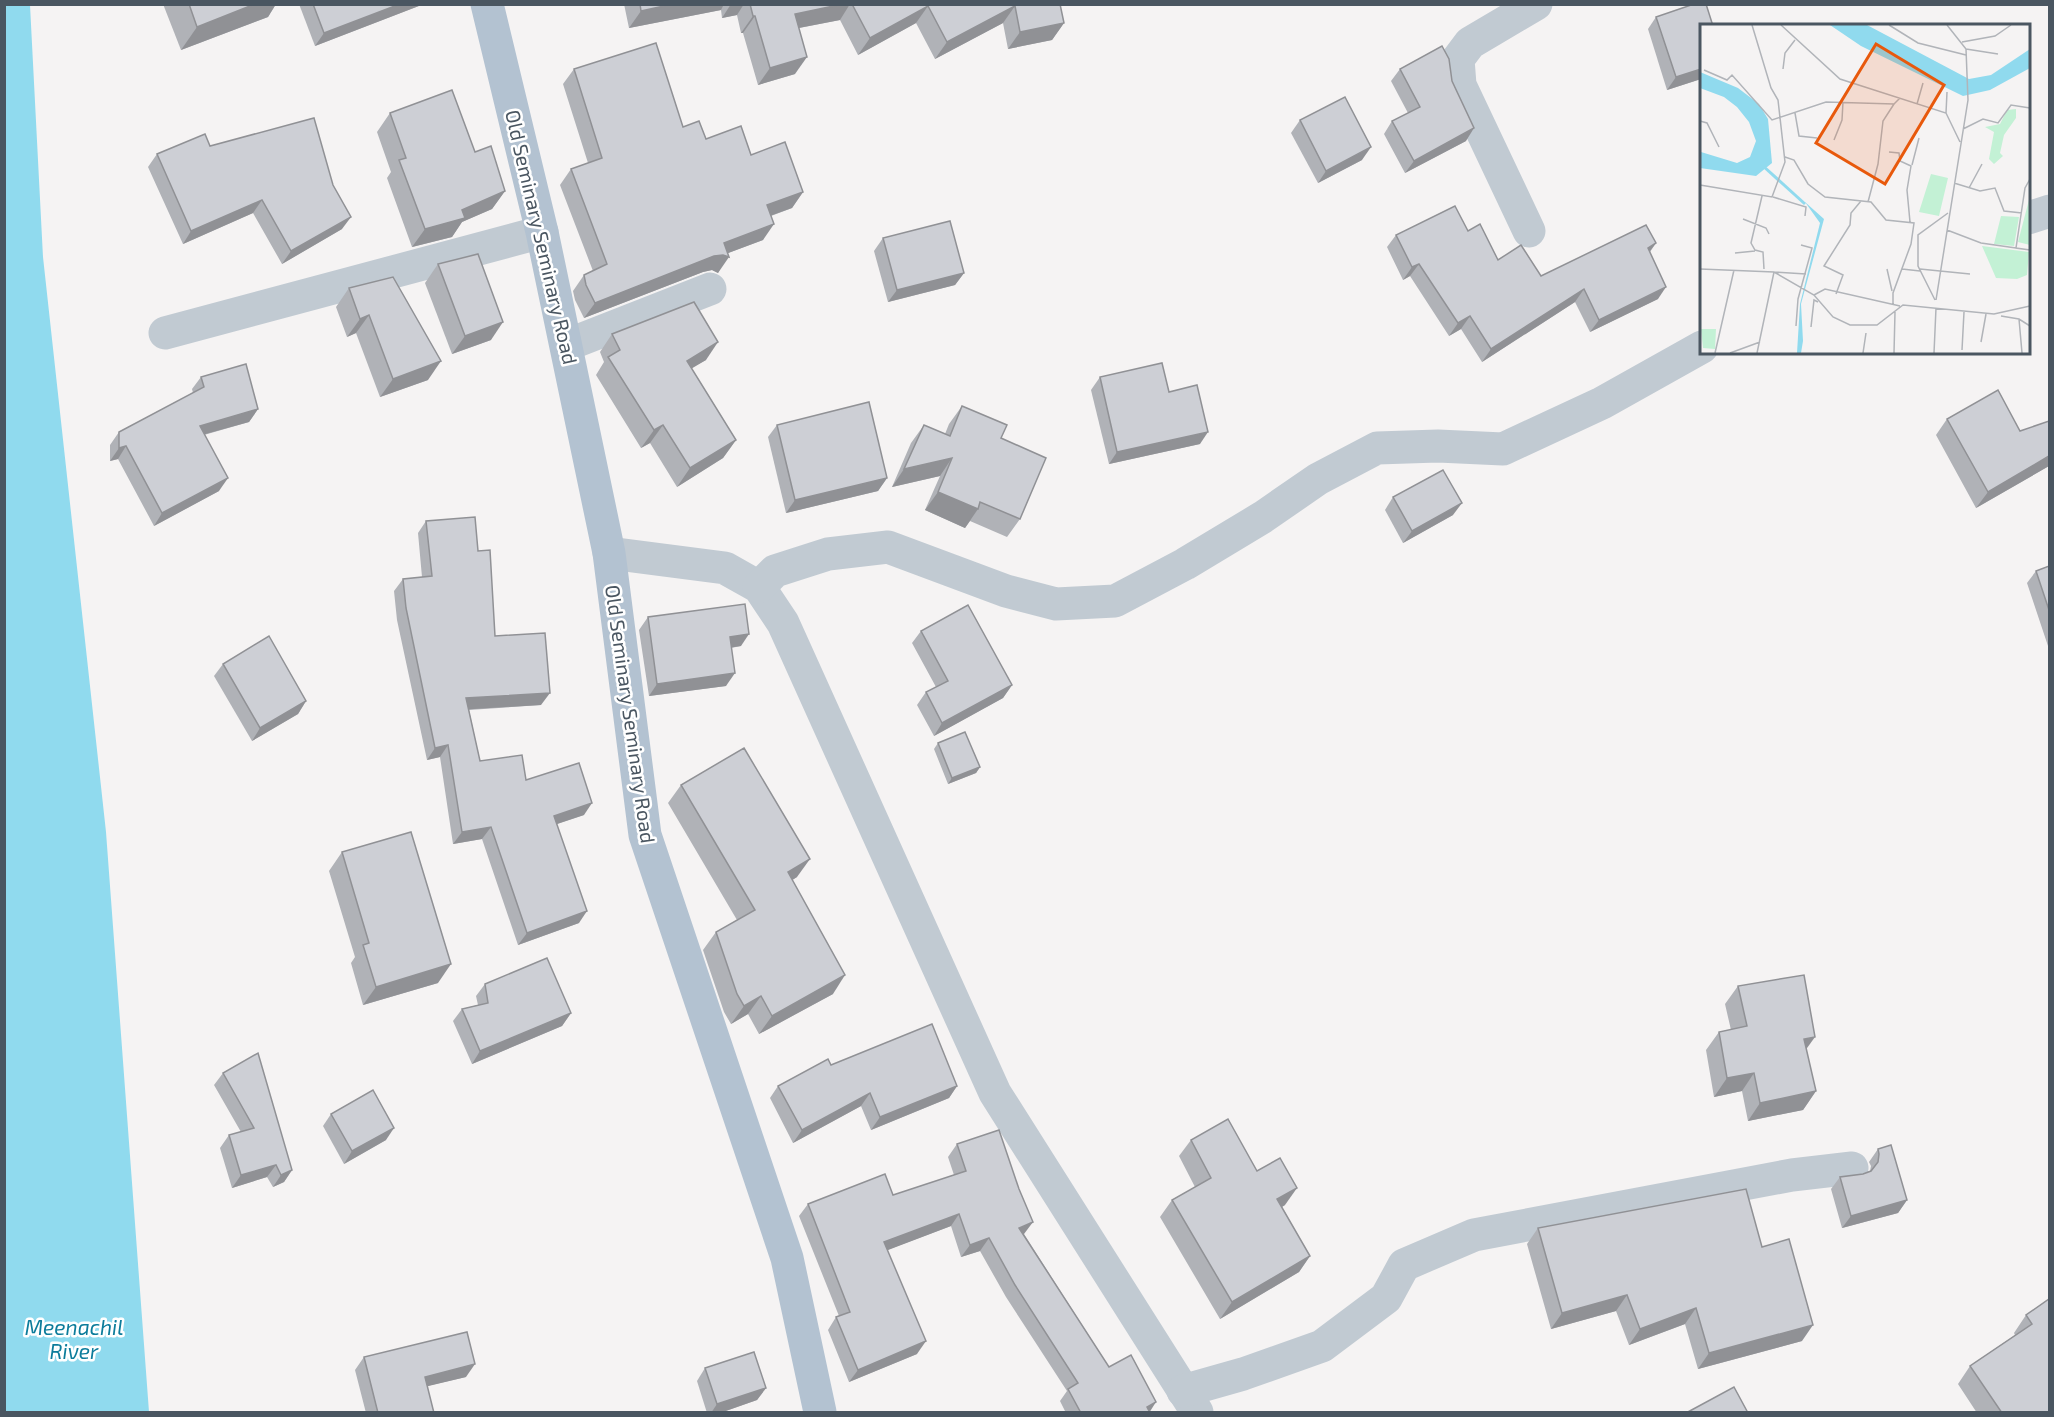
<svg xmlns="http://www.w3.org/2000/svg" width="2054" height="1417" viewBox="0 0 2054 1417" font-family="'Exo 2',sans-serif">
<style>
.water{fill:#90daee}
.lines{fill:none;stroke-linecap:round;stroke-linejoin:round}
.minor{stroke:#c1cad2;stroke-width:33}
.major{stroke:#b3c2d1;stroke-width:33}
.wall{fill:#b0b2b7}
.shaded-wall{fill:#909195}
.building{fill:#cdcfd5;stroke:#909195;stroke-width:1.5}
.labels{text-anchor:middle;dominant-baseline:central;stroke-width:5;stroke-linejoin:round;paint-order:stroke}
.street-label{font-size:20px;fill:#4a5661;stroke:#fff}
.water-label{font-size:21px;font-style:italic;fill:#0c7c9b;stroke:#fff}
.inset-river{fill:none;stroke:#90daee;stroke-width:3}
.inset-road{fill:none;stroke:#b1b4b9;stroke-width:1.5}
.view{fill:#e8590c;fill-opacity:0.15;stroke:#e8590c;stroke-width:3}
.inset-edge{fill:none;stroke:#4a5661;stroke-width:3}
</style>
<rect width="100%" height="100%" fill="#f5f3f3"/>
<!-- water -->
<path class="water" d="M30,5L43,257L106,832L149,1412H5L4,5Z"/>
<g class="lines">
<!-- minor -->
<g class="minor">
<path d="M2028,218L2050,211"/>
<path d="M1529,231L1460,85L1458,59L1470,43L1536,4"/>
<path d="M165,333L542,232"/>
<path d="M567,345L710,289"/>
<path d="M609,553L725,568L759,587L783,623L995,1093L1197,1412"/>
<path d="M759,587L775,571L828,554L888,547L1006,591L1056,604L1115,601L1185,564L1263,517L1318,479L1377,448L1438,446L1503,449L1602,403L1702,347"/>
<path d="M1183,1391L1243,1374L1322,1346L1386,1298L1404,1265L1474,1235L1792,1175L1852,1168"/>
</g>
<!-- major -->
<path class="major" d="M487,4L542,232L609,553L645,835L787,1258L820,1412"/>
</g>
<!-- wall -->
<g class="wall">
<path d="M163,4H276L268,17L181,50Z"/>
<path d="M299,4H424L315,46Z"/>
<path d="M624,4H1060L1064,23L1052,40L1008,49L1003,23L935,59L916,23L858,55L840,20L799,28L795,74L758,85L743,33H741L737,15L722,18L721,10L629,28Z"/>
<path d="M1656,17L1701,26V79L1667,90L1648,29Z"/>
<path d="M574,69L706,139L751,155L803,192L792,208L771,216L763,240L728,253L718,273L712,270L703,272L584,318L575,300L573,291L584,275L593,271L560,185L571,169L588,163L563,84Z"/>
<path d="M1400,69L1452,81L1466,141L1405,173L1384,134L1392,121L1408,113L1391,81Z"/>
<path d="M390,113L475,152L505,191L492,209L462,222L452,237L412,247L387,178L391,172L377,132Z"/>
<path d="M1300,120L1362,160L1318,183L1291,133Z"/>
<path d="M210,146L342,229L282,264L253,213L183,244L148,167L157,154Z"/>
<path d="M1396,235L1498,260L1541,276L1656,243L1650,252L1658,299L1590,332L1575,302L1482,362L1461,329L1449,336L1410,276L1403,280L1387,247Z"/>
<path d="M883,238L964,273L955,285L888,302L874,251Z"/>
<path d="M438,264L491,340L452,354L425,283Z"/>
<path d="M349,288L428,380L380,397L356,333L347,337L336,307Z"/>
<path d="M612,334L706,360L691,368L736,440L723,458L677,487L650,443L641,448L596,375L604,362L600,352Z"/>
<path d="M201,377L258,409L249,422L204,435L219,491L154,526L118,459L110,461V445L119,432L193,393L192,389Z"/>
<path d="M1100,377L1169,392L1200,444L1109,464L1091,390Z"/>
<path d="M962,406L1001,438L1020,519L1007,537L970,521L965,528L925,510L940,476L892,487L911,443L924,425L945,434L949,424Z"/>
<path d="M1947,419L2020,431L2049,421V466L1976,508L1936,435Z"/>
<path d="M777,425L887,478L878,491L786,513L768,437Z"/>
<path d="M1393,497L1453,515L1403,543L1385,510Z"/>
<path d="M426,521L478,551L495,636L541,705L469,710L480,761L526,780L584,815L557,824L579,923L518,945L482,839L453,844L440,757L427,760L397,620L394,591L403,579L422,577L418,533Z"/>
<path d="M2049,566V649L2027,583L2036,571Z"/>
<path d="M648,617L741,646L731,648L726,686L649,696L639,630Z"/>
<path d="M921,631L1012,685L1003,698L934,736L917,705L926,692L936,687L912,643Z"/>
<path d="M223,664L306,701L298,714L252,741L214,676Z"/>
<path d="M938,743L980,767L976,773L948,784L934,749Z"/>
<path d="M681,785L797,877L792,880L833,994L759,1034L748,1014L731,1024L724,1012L703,950L716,932L737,920L668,803Z"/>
<path d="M342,852L438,983L363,1005L351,963L355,957L329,871Z"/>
<path d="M485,984L571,1013L562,1026L472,1064L453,1021L462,1009L478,1005L476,996Z"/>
<path d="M1738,986L1806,1049L1816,1091L1803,1110L1748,1121L1742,1091L1714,1097L1706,1050L1719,1032L1731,1030L1725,1004Z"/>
<path d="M831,1065L957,1086L949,1098L871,1130L861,1106L793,1143L770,1098L778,1086Z"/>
<path d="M223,1073L292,1170L284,1182L273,1187L267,1177L232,1188L220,1148L229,1135L241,1132L214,1085Z"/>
<path d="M331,1114L386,1140L344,1164L323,1126Z"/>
<path d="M1191,1140L1257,1171L1285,1205L1282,1207L1310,1256L1299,1272L1220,1319L1160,1217L1172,1200L1195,1187L1179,1156Z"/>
<path d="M957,1144L1024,1234L1109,1367L1150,1413H1066L1060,1401L1067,1391L1006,1297L980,1251L961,1257L951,1226L887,1250L917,1354L849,1382L828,1330L836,1317L839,1316L799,1216L808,1204L893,1195L954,1175L948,1157Z"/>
<path d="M1878,1149L1907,1200L1898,1213L1842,1228L1831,1189L1840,1177L1863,1174L1870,1171L1871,1166L1869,1162Z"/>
<path d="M1538,1228L1762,1247L1802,1341L1698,1369L1685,1324L1629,1345L1616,1311L1551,1329L1527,1244Z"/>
<path d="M2049,1299V1413H1977L1958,1384L1970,1366L2015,1335L2014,1333L2026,1315Z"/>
<path d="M364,1357L466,1377L427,1386L434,1413H366L355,1370Z"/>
<path d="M705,1368L766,1388L757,1400L720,1413H707L697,1381Z"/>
</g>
<!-- shaded-wall -->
<g class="shaded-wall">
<path d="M255,4H276L268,17L181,50L197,27Z"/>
<path d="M400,4H424L315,46L324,33Z"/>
<path d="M673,4H724L721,10L629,28L641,11Z"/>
<path d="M731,4H744L737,15L722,18Z"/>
<path d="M843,4H850L840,20L783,31L795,14Z"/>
<path d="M928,6L916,23L858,55L870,38Z"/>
<path d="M1015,6L1003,23L935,59L947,42Z"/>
<path d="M753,16H755L743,33H741Z"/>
<path d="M1064,23L1052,40L1008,49L1020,32Z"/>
<path d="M807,57L795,74L758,85L770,68Z"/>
<path d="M1701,69V79L1667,90L1676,77Z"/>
<path d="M1474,128L1466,141L1405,173L1414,161Z"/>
<path d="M1371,147L1362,160L1318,183L1326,171Z"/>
<path d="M505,191L492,209L462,222L452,237L412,247L425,229L462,210Z"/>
<path d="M803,192L792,208L756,221L767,205Z"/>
<path d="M262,200L253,213L183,244L191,231Z"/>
<path d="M351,217L342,229L282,264L291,251Z"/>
<path d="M774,224L763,240L723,255L729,257L718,273L712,270L703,272L584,318L595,303L724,243Z"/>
<path d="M1656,243L1647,255L1648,248Z"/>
<path d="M1419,264L1410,276L1403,280L1412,267Z"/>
<path d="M964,273L955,285L888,302L897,290Z"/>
<path d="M1666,287L1658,299L1590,332L1599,320Z"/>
<path d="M1584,289L1575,302L1482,362L1491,349Z"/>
<path d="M369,315L356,333L347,337L360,319Z"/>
<path d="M1470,316L1461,329L1449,336L1458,323Z"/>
<path d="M503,322L491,340L452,354L465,336Z"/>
<path d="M718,342L706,360L674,379L687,361Z"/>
<path d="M441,361L428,380L380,397L393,379Z"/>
<path d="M258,409L249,422L191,438L200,426Z"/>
<path d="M663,425L650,443L641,448L654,430Z"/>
<path d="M1208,432L1200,444L1109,464L1117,452Z"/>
<path d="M736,440L723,458L677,487L690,468Z"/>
<path d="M126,446L118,459L110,461L119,448Z"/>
<path d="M2049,456V466L1976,508L1988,492Z"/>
<path d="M952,458L940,476L892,487L904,469Z"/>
<path d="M228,478L219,491L154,526L162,513Z"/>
<path d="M887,478L878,491L786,513L795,500Z"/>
<path d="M938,492L978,509L965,528L925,510Z"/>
<path d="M1462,503L1453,515L1403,543L1412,531Z"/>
<path d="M749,634L741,646L721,649L730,637Z"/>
<path d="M735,673L726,686L649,696L657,684Z"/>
<path d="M1012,685L1003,698L934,736L942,723Z"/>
<path d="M550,693L541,705L458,710L466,698Z"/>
<path d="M306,701L298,714L252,741L260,728Z"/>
<path d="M448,745L440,757L427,760L435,748Z"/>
<path d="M980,767L976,773L948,784L952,778Z"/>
<path d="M592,803L584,815L545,828L554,816Z"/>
<path d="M491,827L482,839L453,844L462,832Z"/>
<path d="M810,859L797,877L775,891L788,872Z"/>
<path d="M587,911L579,923L518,945L527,933Z"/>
<path d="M451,964L438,983L363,1005L376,987Z"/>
<path d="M845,975L833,994L759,1034L772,1016Z"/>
<path d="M761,996L748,1014L731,1024L744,1006Z"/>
<path d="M571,1013L562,1026L472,1064L480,1051Z"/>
<path d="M1815,1037L1802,1055L1804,1039Z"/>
<path d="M1754,1073L1742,1091L1714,1097L1727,1078Z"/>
<path d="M957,1086L949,1098L871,1130L880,1117Z"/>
<path d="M1816,1091L1803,1110L1748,1121L1760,1103Z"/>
<path d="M870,1093L861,1106L793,1143L802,1130Z"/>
<path d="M394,1128L386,1140L344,1164L352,1151Z"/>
<path d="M276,1165L267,1177L232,1188L241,1175Z"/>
<path d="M292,1170L284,1182L273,1187L281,1175Z"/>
<path d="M1297,1188L1285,1205L1266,1216L1277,1199Z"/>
<path d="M1907,1200L1898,1213L1842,1228L1851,1216Z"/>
<path d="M959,1214L951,1226L875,1255L884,1242Z"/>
<path d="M1033,1222L1024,1234L1011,1240L1019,1228Z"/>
<path d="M989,1238L980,1251L961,1257L970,1245Z"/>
<path d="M1310,1256L1299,1272L1220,1319L1232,1302Z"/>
<path d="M1627,1295L1616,1311L1551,1329L1562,1313Z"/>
<path d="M1696,1308L1685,1324L1629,1345L1640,1329Z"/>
<path d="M1813,1325L1802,1341L1698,1369L1709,1353Z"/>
<path d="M926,1341L917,1354L849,1382L858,1370Z"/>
<path d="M475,1364L466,1377L416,1389L425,1377Z"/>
<path d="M766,1388L757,1400L720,1413H711L717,1404Z"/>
<path d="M1156,1402L1149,1413L1147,1407Z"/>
</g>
<!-- building -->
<g class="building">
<path d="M189,4H255L197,27Z"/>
<path d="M313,4H400L324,33Z"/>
<path d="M640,4H673L641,11Z"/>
<path d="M750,4H843L795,14L807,57L770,68L755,16H753Z"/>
<path d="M852,4H1060L1064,23L1020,32L1015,6L947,42L928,6L870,38Z"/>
<path d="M1694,4H1706L1713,26H1701V69L1676,77L1656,17Z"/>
<path d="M656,43L683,127L699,121L706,139L741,126L751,155L785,142L803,192L767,205L774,224L724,243L729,257L723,255L714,256L595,303L586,285L584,275L607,264L571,169L602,158L574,69Z"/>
<path d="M1442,46L1449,59L1452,81L1474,128L1414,161L1392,121L1420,107L1400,69Z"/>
<path d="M452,90L475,152L491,146L505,191L462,210L465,218L425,229L399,160L406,158L390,113Z"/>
<path d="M1345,97L1371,147L1326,171L1300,120Z"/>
<path d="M314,118L333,185L351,217L291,251L262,200L191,231L157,154L205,134L210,146Z"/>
<path d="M1455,206L1468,231L1480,224L1498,260L1521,245L1541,276L1646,225L1656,243L1648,248L1666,287L1599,320L1584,289L1491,349L1470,316L1458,323L1419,264L1412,267L1396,235Z"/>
<path d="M950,221L964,273L897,290L883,238Z"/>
<path d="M478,254L503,322L465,336L438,264Z"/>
<path d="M393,277L441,361L393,379L369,315L360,319L349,288Z"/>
<path d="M694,302L718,342L687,361L736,440L690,468L663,425L654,430L608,357L620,350L612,334Z"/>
<path d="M1162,363L1169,392L1197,385L1208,432L1117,452L1100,377Z"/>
<path d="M246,364L258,409L200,426L228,478L162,513L126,446L119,448V432L204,387L201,377Z"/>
<path d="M1998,390L2020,431L2049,421V456L1988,492L1947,419Z"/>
<path d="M869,402L887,478L795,500L777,425Z"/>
<path d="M962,406L1007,425L1001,438L1046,458L1020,519L980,502L978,509L938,492L952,458L904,469L924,425L950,436Z"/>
<path d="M1443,470L1462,503L1412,531L1393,497Z"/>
<path d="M475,517L478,551L490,550L495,636L545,633L550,693L466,698L480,761L522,755L526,780L579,763L592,803L554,816L587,911L527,933L491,827L462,832L448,745L435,748L406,608L403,579L432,576L426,521Z"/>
<path d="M2049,566V610L2036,571Z"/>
<path d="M745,604L749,634L730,637L735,673L657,684L648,617Z"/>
<path d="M968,605L1012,685L942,723L926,692L948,681L921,631Z"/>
<path d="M269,636L306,701L260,728L223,664Z"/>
<path d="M965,732L980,767L952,778L938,743Z"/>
<path d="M744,748L810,859L788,872L845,975L772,1016L761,996L744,1006L737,994L716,932L755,910L681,785Z"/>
<path d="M411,832L451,964L376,987L363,945L369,943L342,852Z"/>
<path d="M547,958L571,1013L480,1051L462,1009L488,1003L485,984Z"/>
<path d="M1804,975L1815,1037L1804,1039L1816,1091L1760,1103L1754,1073L1727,1078L1719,1032L1747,1026L1738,986Z"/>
<path d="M932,1024L957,1086L880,1117L870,1093L802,1130L778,1086L828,1059L831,1065Z"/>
<path d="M258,1053L292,1170L281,1175L276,1165L241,1175L229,1135L254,1128L223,1073Z"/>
<path d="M373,1090L394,1128L352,1151L331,1114Z"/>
<path d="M1228,1119L1257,1171L1280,1158L1297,1188L1277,1199L1310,1256L1232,1302L1172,1200L1211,1178L1191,1140Z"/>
<path d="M999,1130L1019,1189L1033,1222L1019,1228L1109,1367L1131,1355L1156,1402L1147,1407L1150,1413H1081L1068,1389L1078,1383L1015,1285L989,1238L970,1245L959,1214L884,1242L926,1341L858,1370L836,1317L850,1312L808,1204L885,1174L893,1195L966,1171L957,1144Z"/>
<path d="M1891,1145L1907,1200L1851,1216L1840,1177L1863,1174L1871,1171L1878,1162L1879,1154L1878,1149Z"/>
<path d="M1746,1189L1762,1247L1789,1239L1813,1325L1709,1353L1696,1308L1640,1329L1627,1295L1562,1313L1538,1228Z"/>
<path d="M2049,1299V1413H2002L1970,1366L2032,1324L2026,1315Z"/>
<path d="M467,1332L475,1364L425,1377L434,1413H378L364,1357Z"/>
<path d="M754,1352L766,1388L717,1404L705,1368Z"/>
<path d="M1734,1387L1748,1413H1686Z"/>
</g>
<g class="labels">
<!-- street labels -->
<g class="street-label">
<text transform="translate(542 237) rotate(77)">Old Seminary Seminary Road</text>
<text transform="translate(631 714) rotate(82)">Old Seminary Seminary Road</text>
</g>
<!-- water labels -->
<g class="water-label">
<text x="74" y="1326">Meenachil<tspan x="74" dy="24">River</tspan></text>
</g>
</g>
<!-- overview -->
<g transform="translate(1700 24)">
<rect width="330" height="330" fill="#f5f3f3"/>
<path d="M316,85V94L304,111L300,129L303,132L294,140L289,135L294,108L285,103L300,100L307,86ZM231,150L248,154L239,192L219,188ZM330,172V221L318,218ZM301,192L319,193L314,222L294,220ZM282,222L329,228L327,251L317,255L296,254ZM1,305H16L15,325L3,324Z" fill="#c3f1d5"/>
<path d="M130,1H167L269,55L291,51L330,25V44L290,66L263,72L161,22ZM0,48L38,64L59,80L68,95L72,139L56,152L0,144L1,128L37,139L50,133L56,117L49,98L37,83L24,73L0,64ZM105,178L124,195L101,280L103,317L101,329H97L100,280L120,199Z" fill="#90daee"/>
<path class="inset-river" d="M63,142L105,180"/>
<path class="inset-road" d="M81,1L140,55L246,89L260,118M189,1L218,19L266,31M262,18L295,12L311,1M266,25L298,30M83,45L85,29L95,16M4,46L27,56L32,51L72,96L126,78L194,80L200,74M217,80L223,59M95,89L99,112L117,114M246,89L247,68M0,97L7,99L19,123M263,105L283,95L298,99L311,81L330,84M134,116L142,96L143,78M189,128L199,129L200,137L211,142L207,166L210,198M85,133L94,136L108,160L125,173L171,178L186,196L214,199L211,220L193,269V280M212,141L219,114M330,155L325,164L316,224L330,226M254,159L280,167L295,164L304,187L322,189M0,161L72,173L85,138L78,76L71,64L52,1M269,164L282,140M62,172L51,219L55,226L63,228L64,245M73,173L106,183L105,192M168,178L178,140L183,97L194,80M43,195L66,204L69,210M247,206L281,219L316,224M35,229L55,227M0,245L74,248L114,271L133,293L150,301H177L203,281L294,290L330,282M187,245L192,267M202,245L220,247M220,245L270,250M74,248L106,250M136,270L143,251L124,242L150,201L151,189L161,177M114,271L125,265L200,282M235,276L218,242V211L248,189M236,276L268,76L266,25L247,1M301,292L319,295L330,302M319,295L322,329M0,301V329M96,302L98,275L112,224L101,221M111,303L114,276L118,278M281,318L286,290M262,326L264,288M15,329L34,246M30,329L60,318M57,329L74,248M163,329L166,309M194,329L195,288M234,329L236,284"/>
<path class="view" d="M176,20L244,61L185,160L116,119Z"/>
<rect width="330" height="330" class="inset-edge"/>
</g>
<!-- border -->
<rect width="2054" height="1417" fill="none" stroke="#4a5661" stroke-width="12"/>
</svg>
